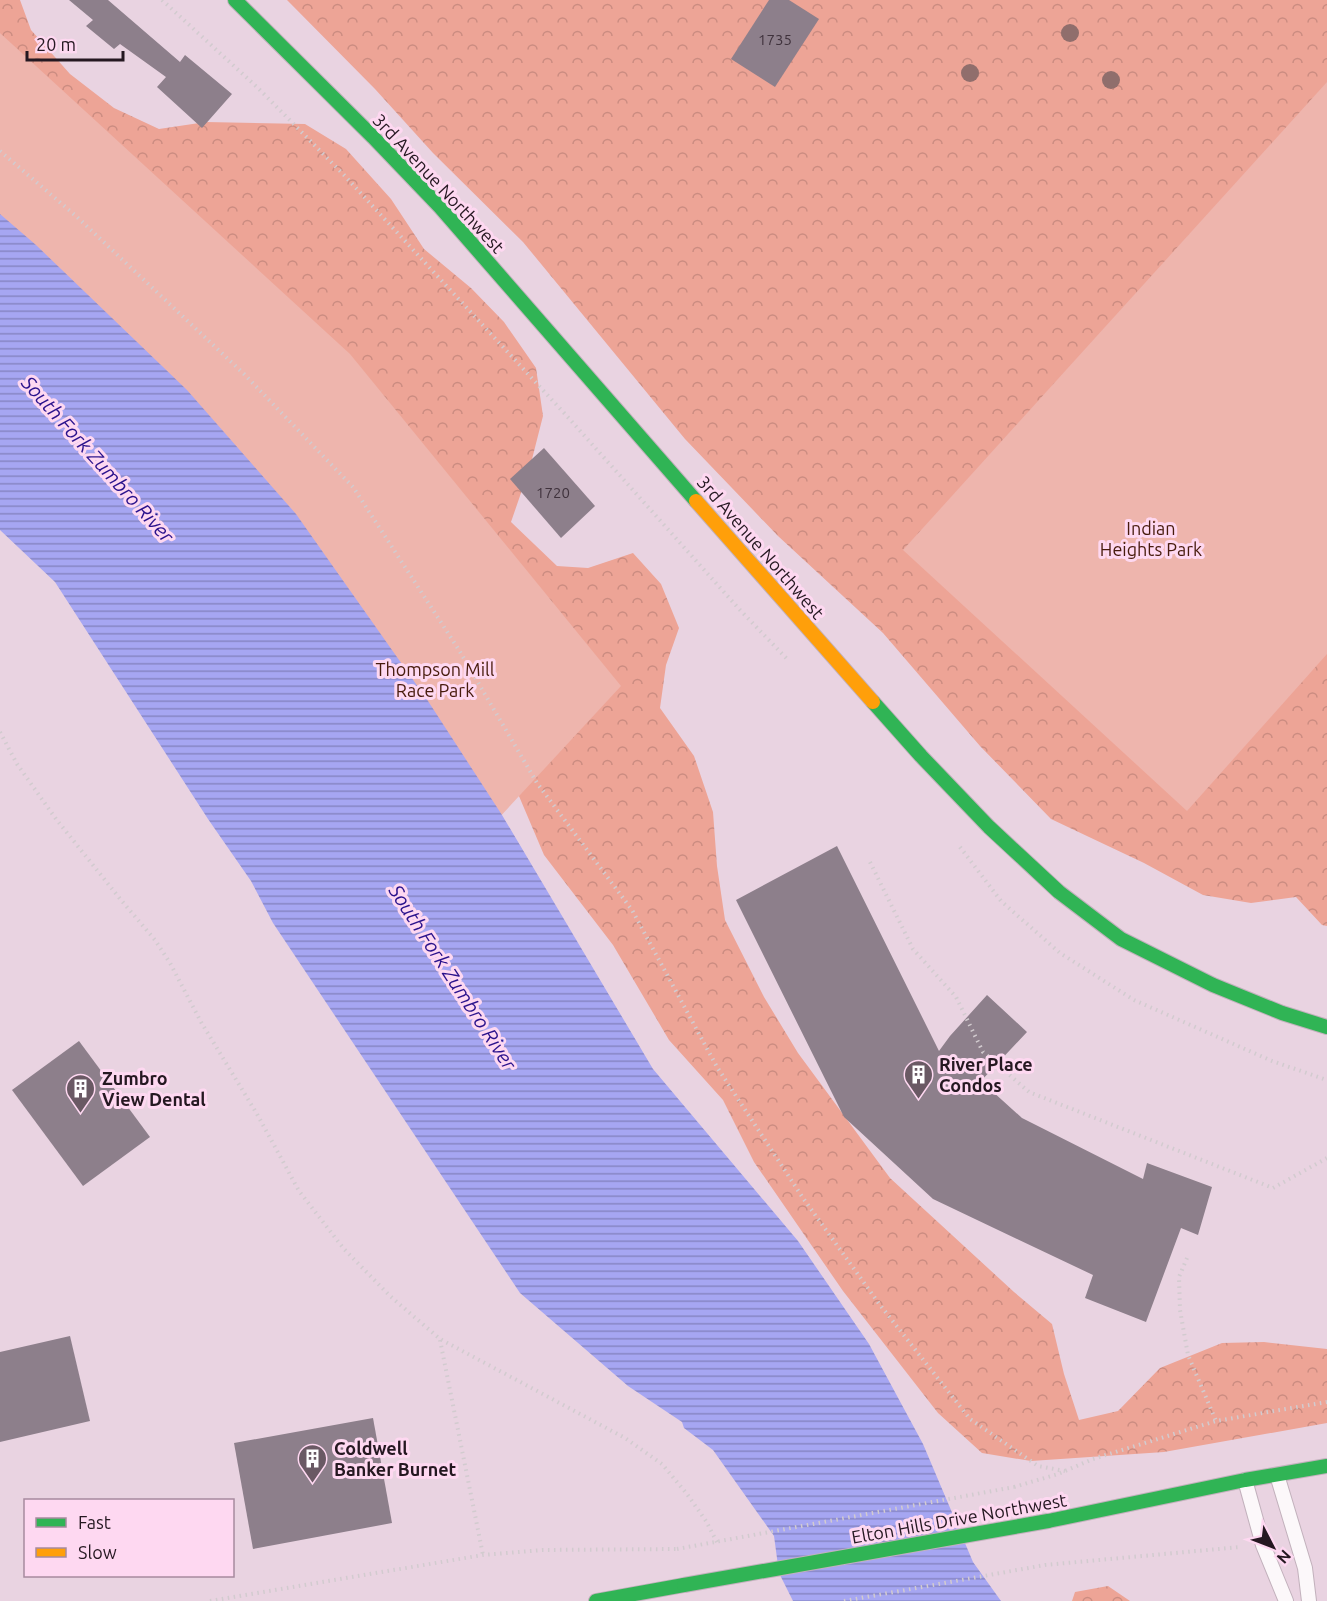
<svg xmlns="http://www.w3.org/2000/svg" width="1327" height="1601" viewBox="0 0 1327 1601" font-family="Ubuntu,sans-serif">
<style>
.forest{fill:url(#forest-crowns)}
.park{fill:#eeb5ad}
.water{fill:url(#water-rules)}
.building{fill:#8d7f8b}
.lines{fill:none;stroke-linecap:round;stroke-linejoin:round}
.lane-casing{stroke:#c2b1bc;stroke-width:16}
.fast-casing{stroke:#c2b1bc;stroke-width:16}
.slow-casing{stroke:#c2b1bc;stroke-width:16}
.path{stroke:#d2cbcf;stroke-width:4;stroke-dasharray:1.5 4.5;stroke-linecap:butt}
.lane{stroke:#fcf8fa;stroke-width:14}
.fast{stroke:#30b455;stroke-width:14}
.slow{stroke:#ff9f0a;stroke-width:14}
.fast-bridge-casing{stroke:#c2b1bc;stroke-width:16;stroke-linecap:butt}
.path-bridge{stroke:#d2cbcf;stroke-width:4;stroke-dasharray:1.5 4.5;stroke-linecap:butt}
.fast-bridge{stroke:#30b455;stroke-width:14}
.tree{fill:#906e6c}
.labels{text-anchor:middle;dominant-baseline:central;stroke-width:6;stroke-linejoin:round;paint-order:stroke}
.number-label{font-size:15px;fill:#3f323c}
.street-label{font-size:18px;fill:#251821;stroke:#fed8f1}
.park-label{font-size:18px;fill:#471b0c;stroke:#fed8f1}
.poi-label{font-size:18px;font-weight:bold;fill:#251821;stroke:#fed8f1;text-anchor:start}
.water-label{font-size:20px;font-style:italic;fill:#2a128c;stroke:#fed8f1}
</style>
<defs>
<pattern id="forest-crowns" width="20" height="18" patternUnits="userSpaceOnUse" patternTransform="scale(1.5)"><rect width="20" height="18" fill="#eda496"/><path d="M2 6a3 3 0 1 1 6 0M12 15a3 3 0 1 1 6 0" fill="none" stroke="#cb8c81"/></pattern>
<pattern id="water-rules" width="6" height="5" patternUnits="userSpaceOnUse" patternTransform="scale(1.5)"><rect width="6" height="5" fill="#a6a6f2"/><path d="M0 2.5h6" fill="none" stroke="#8786c4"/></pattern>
</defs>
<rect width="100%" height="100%" fill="#e9d3e1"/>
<!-- forest -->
<g class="forest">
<path d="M0,0H20L31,30L70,74L114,108L159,129L206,122L305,124L346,149L391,199L424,249L471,288L504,322L536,368L543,416L530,467L511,522L557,566L588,568L633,553L661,584L679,628L666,665L660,708L694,756L713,812L717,866L725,920L764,997L798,1053L890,1178L1014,1292L1052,1324L1064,1374L1079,1420L1118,1411L1160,1368L1222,1343L1264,1342L1327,1349V1423L1164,1452L1031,1461L982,1453L938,1413L843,1291L754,1162L723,1100L669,1040L613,945L544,855L513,782L0,192Z"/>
<path d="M287,0H1327V926L1322,925L1296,897L1251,903L1203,895L1144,863L1051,819L980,746L883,633L778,536L685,439L523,242L433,153L375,89Z"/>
<path d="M1108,1586L1130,1601H1072L1075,1592Z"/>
</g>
<!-- park -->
<g class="park">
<path d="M0,33L350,354L621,686L409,915L0,351Z"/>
<path d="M1327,82V654L1187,811L903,550Z"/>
</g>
<!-- water -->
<path class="water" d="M0,214L36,245L187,390L296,514L428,701L502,815L653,1069L798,1241L869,1344L923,1444L973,1562L1001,1601H793L779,1573L774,1536L713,1450L684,1428L682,1422L628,1386L520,1293L273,923L251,881L208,819L55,582L0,530Z"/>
<!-- building -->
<g class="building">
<path d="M69,0H108L180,62L185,55L232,94L202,128L157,87L166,77L120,44L114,49L86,26L93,20Z"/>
<path d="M769,0H789L819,19L775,87L731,59Z"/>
<path d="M544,448L595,506L561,538L510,479Z"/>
<path d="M837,846L939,1051L950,1036L987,995L1027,1032L981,1081L1022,1118L1143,1179L1147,1163L1212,1187L1198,1235L1181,1228L1146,1322L1085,1298L1093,1275L933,1199L844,1117L736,900Z"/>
<path d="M79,1041L150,1137L83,1186L12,1090Z"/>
<path d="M70,1336L90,1421L0,1442V1352Z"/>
<path d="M373,1418L392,1523L253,1549L234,1443Z"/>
</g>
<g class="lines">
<defs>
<g id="lane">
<path d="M1277,1475L1305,1568L1309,1601"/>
<path d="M1245,1480L1263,1545L1286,1601"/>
</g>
<g id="fast">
<path d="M235,0L373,137L440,207L696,501"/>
<path d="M873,702L921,756L989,827L1059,892L1121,939L1213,985L1282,1013L1327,1027"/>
<path d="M1048,1521L1245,1480L1327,1466"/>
<path d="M596,1601L684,1585"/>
</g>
<path id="slow" d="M696,501L873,702"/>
</defs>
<!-- lane casing -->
<use href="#lane" class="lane-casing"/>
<!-- fast casing -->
<use href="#fast" class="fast-casing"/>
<!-- slow casing -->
<use href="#slow" class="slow-casing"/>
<!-- path -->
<g class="path">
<path d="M162,0L258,88L343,174L565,414L740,610L789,661"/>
<path d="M0,151L76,216L244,374L353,487L459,650L537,783L632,910L717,1067L803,1198L880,1305L970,1419L1038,1466L1065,1471"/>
<path d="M0,732L17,764L56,819L121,900L155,940L170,963L201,1022L257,1114L299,1191L344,1249L390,1296L440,1339L625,1438L662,1464L687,1494L706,1521L719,1546"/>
<path d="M960,847L1001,901L1060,953L1134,1000L1272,1061L1327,1080"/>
<path d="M870,862L913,949L956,997L983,1052L1029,1092L1273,1188L1327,1158"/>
<path d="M1187,1258L1179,1277L1180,1310L1188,1355L1216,1421"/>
<path d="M440,1340L483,1555"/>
<path d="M1014,1487L1058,1474L1093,1459L1216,1421L1327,1402"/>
<path d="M210,1601L483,1555L542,1550L677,1549"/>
<path d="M844,1601L1045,1565L1240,1547"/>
</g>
<!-- lane -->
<use href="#lane" class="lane"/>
<!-- fast -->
<use href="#fast" class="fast"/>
<!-- slow -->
<use href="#slow" class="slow"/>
<defs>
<path id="fast-bridge" d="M684,1585L1048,1521"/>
</defs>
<!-- fast-bridge casing -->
<use href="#fast-bridge" class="fast-bridge-casing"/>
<!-- path-bridge -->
<path class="path-bridge" d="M677,1549L1014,1487"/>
<!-- fast-bridge -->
<use href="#fast-bridge" class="fast-bridge"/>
</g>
<!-- trees -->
<g class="tree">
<circle cx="1070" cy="33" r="9"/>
<circle cx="970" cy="73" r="9"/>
<circle cx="1111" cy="80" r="9"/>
</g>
<!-- icons -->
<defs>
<symbol id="building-pin" viewBox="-11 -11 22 30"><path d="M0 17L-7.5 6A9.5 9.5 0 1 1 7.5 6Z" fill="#6a5964" stroke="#fed8f1"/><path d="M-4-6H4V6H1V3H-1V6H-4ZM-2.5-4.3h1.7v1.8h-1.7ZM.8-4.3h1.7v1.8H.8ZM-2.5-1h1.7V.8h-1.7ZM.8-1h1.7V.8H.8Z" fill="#fff"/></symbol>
</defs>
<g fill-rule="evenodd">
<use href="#building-pin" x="902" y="1058" width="33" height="45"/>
<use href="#building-pin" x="64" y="1072" width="33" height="45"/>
<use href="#building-pin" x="296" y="1442" width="33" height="45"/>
</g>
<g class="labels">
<!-- number labels -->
<g class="number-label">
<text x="775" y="39">1735</text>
<text x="553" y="492">1720</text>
</g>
<!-- street labels -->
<g class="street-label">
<text transform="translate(439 183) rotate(47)">3rd Avenue Northwest</text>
<text transform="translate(761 547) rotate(49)">3rd Avenue Northwest</text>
<text transform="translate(959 1518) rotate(-10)">Elton Hills Drive Northwest</text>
</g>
<!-- park labels -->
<g class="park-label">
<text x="1151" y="528">Indian<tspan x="1151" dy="21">Heights Park</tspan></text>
<text x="435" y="669">Thompson Mill<tspan x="435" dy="21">Race Park</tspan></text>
</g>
<!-- poi labels -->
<g class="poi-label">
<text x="939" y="1064">River Place<tspan x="939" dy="21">Condos</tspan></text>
<text x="102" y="1078">Zumbro<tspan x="102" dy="21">View Dental</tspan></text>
<text x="334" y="1448">Coldwell<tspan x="334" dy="21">Banker Burnet</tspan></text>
</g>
<!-- water labels -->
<g class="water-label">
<text transform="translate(98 459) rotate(48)">South Fork Zumbro River</text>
<text transform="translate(453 977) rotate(57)">South Fork Zumbro River</text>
</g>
</g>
<!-- legend -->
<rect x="24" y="1499" width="210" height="78" fill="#fed8f1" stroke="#a78b9e" stroke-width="1.5"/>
<rect x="36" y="1518" width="30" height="9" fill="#30b455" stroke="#a78b9e" stroke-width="1.5"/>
<text x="78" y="1529" font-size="18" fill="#251821">Fast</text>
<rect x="36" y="1548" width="30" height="9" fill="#ff9f0a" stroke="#a78b9e" stroke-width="1.5"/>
<text x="78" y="1559" font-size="18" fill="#251821">Slow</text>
<!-- north arrow -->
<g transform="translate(1273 1547) rotate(132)" stroke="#fed8f1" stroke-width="4.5" paint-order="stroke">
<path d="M0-4.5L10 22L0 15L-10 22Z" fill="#251821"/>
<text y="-9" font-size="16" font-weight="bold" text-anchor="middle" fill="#251821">N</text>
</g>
<!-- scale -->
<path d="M27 51v9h96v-9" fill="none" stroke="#251821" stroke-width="3"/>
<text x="36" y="51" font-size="18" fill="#251821" stroke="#fed8f1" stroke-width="4.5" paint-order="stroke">20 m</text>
</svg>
